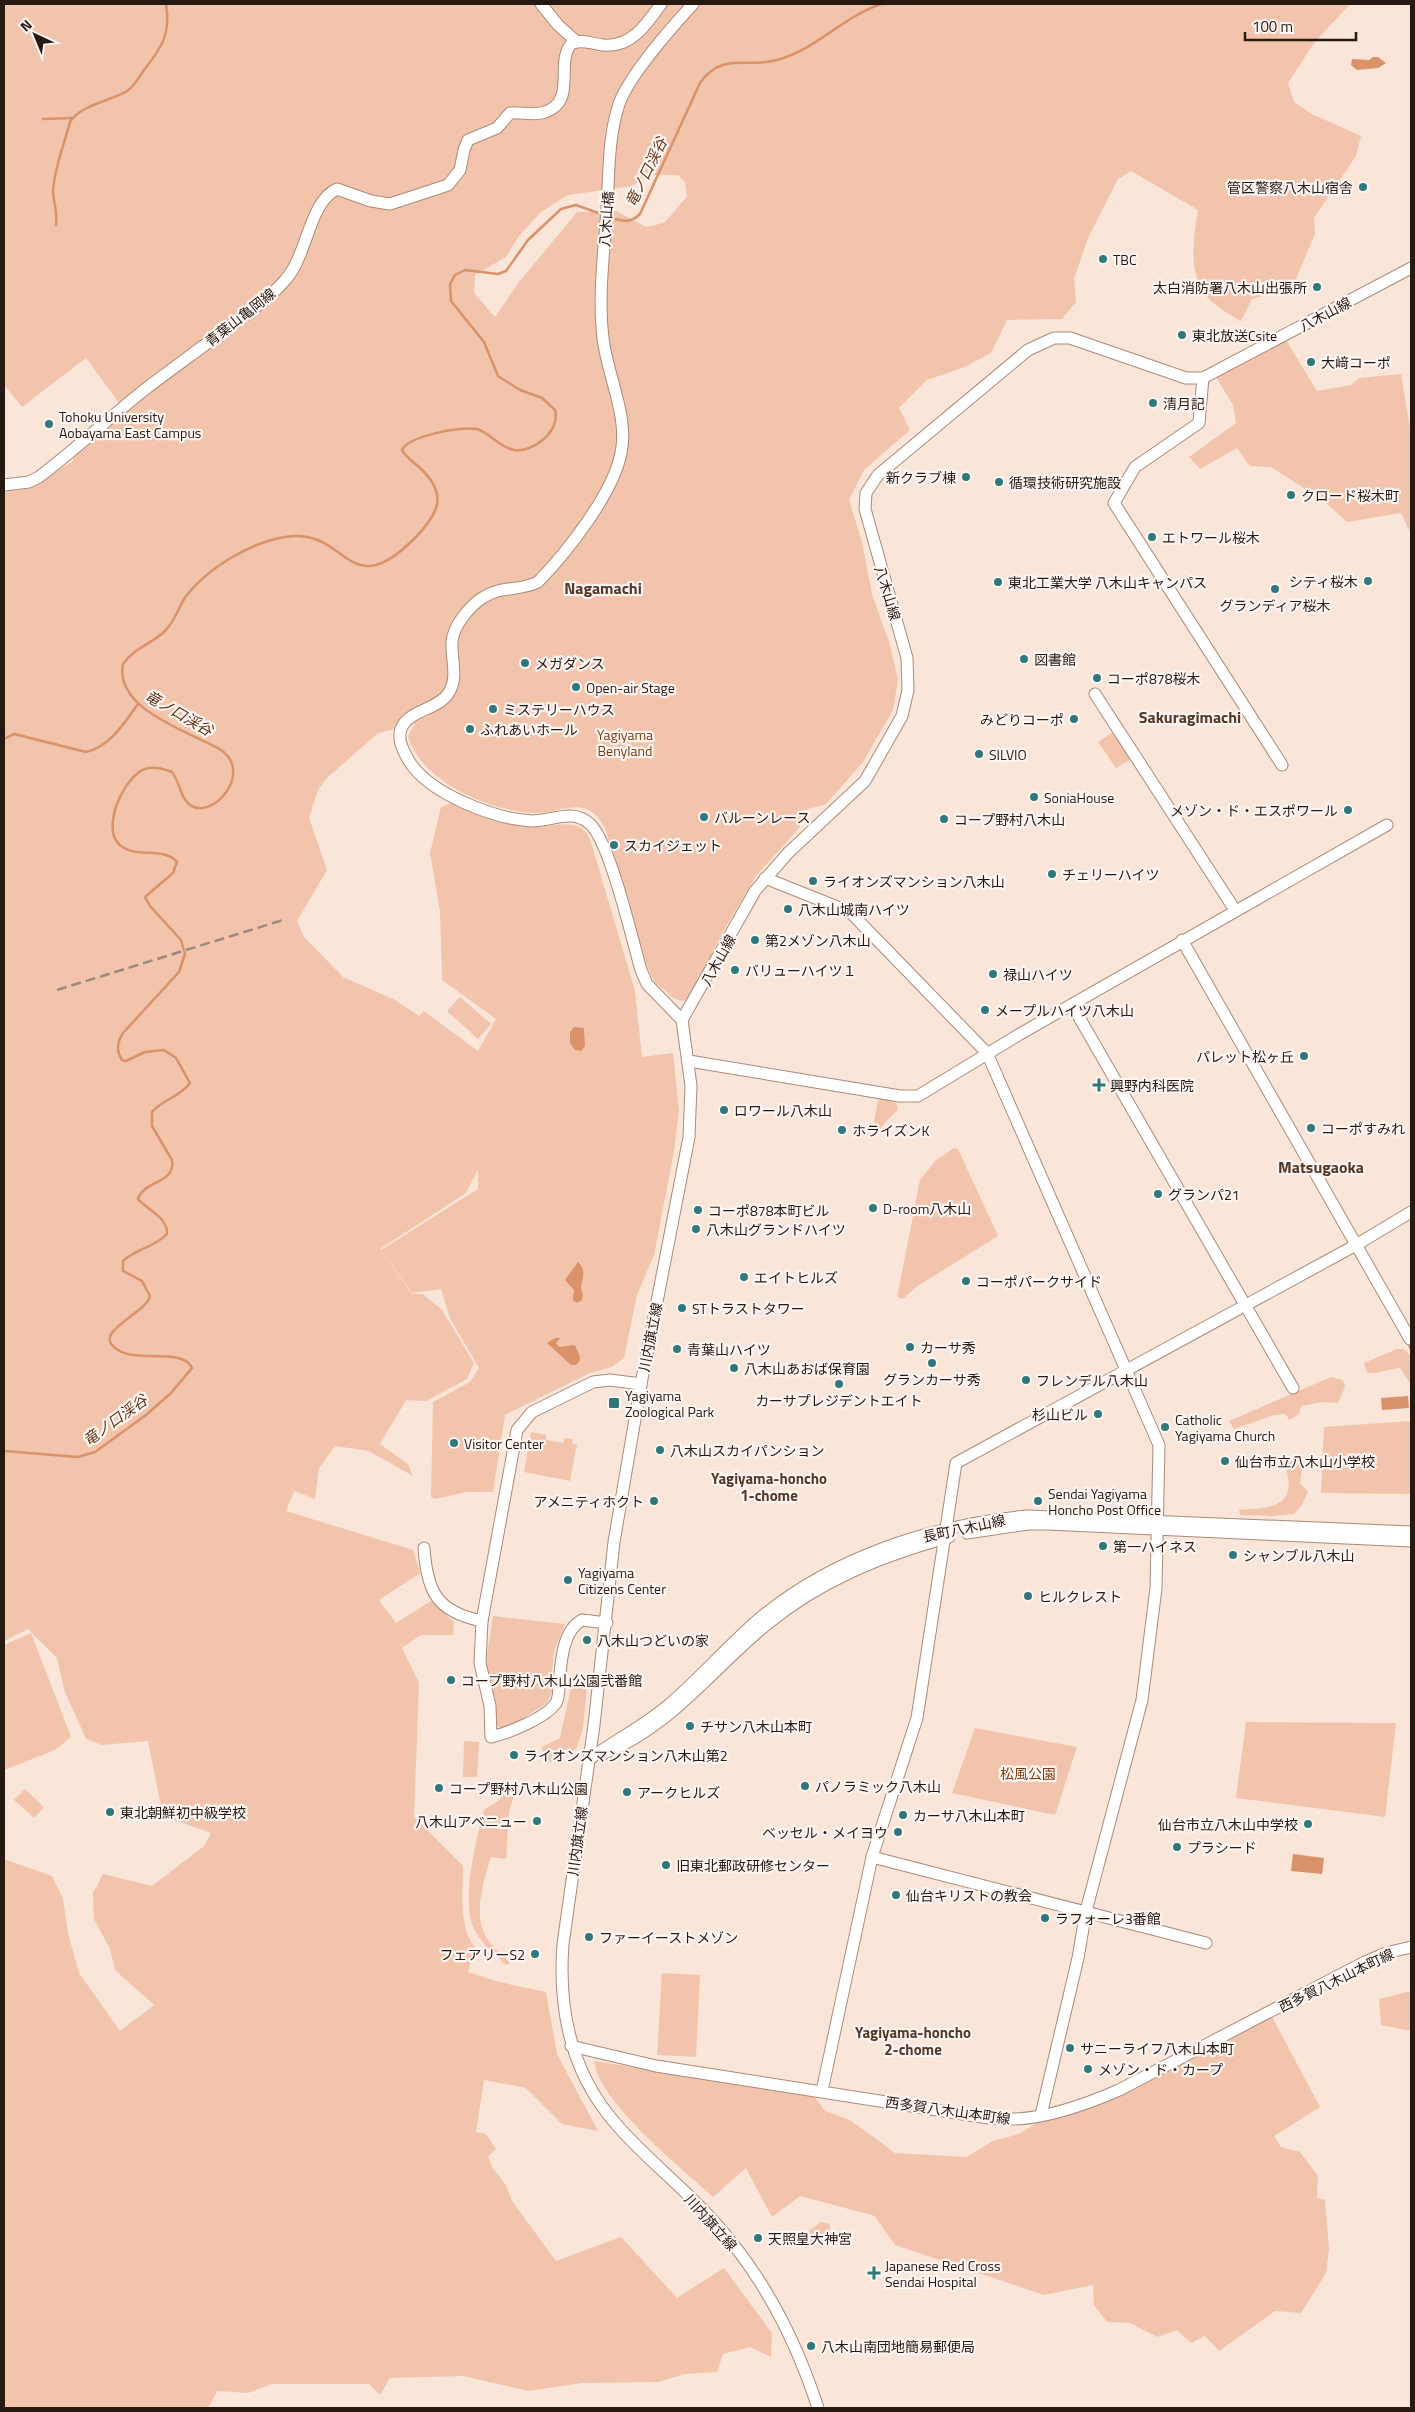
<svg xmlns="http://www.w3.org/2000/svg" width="1415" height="2412" viewBox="0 0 1415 2412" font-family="'Titillium Web','Noto Sans JP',sans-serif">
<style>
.green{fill:#f2c4ab;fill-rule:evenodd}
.water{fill:#d9926a}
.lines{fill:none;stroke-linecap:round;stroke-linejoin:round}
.stream{stroke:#d9926a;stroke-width:2.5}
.secondary-casing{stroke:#ab8a79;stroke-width:13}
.secondary{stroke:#fff;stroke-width:11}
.rail{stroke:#9b897f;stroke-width:2.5;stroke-dasharray:10 5;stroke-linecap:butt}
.poi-dot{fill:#2e787b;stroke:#fdf5f1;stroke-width:2}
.labels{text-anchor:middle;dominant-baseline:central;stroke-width:4.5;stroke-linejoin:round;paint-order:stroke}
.poi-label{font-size:14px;fill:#261912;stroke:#fdf5f1;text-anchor:start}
.street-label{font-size:14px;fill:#261912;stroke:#fdf5f1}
.park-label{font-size:14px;fill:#7c3b0e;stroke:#fdf5f1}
.water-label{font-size:15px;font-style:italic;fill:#633418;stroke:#fdf5f1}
.neighbourhood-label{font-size:15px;font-weight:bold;fill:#543828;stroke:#fdf5f1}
.quarter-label{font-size:16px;font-weight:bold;fill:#543828;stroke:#fdf5f1}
</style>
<rect width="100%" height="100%" fill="#fae5d9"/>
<!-- green -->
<g class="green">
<path d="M4,4H1350L1314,43L1288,83L1294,102L1312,114L1361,136L1356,156L1314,218L1315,234L1292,288L1252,299L1241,321C1231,315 1220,309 1212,302C1186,277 1193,241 1198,210L1131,171L1118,179L1088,238L1074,279L1076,302L1062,319L1007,320L991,353L965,367L927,380L899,408L910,430L864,470L849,500L862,542L872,594L890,645L898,680L893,710L863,762L826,804L801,811L800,827L756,876L724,930L688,1000L681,1001L672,997L653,980L643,956L605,828C600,820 596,813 587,809C570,803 552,814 534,813C490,811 421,782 408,736L415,724L378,733L327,778L318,790L309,818L327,870L297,921L304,937L343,977L395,1000L419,1016L424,1011L478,1051L496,1019L442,980L440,911L430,853L441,807L451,803C476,813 501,823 528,827C544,829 561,821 577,826C584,828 587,833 590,839L635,991L642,1057L673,1053L679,1111L674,1152L654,1255L637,1295L624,1358L612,1367L590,1373L505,1415L493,1492H466L435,1499L431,1497L433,1402L470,1382L479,1368L450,1318L441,1289L412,1293L381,1250L478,1189V1169L466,1193L380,1249L412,1294H423L442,1310L474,1363L467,1379L426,1401L406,1400L380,1444L408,1464L413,1476L369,1451L335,1446L319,1468L315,1499L294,1491L286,1511L413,1550L420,1573L379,1600L396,1623L431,1601L454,1622L453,1635H421L402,1648L419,1683L414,1817L463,1866C463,1894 458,1924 475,1948L468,1972L499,1982L546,1992L557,2054L598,2131L562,2124L526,2088L484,2080L476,2132L486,2134L496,2149L488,2156L492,2167L506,2185L512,2201L556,2261L621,2237L677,2298L724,2268L772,2333L771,2357L750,2347L723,2354L717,2372L685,2374L659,2382L582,2383L528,2391L463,2376L390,2378L380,2395L369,2384H272L248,2393L217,2391L208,2408H4V1859L52,1876L63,1899L68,1933L79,1973L120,2031L154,2005L115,1970L110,1949L94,1919L93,1893L103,1874L152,1886L204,1846L211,1833L163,1816L148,1741L102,1745L86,1739L65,1692L57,1658L28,1629L4,1641V492L31,488L73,461L74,454L125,411L86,358L22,407L4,385ZM649,175H678L685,182L687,197L664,223L646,227L616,211L577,212L519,282L495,317L474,293L475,275L506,257L518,237L541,212L568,195L632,186Z"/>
<path d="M1286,340L1317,391L1351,385L1359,378L1401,374L1411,434V534L1401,513L1347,522L1325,502L1271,467L1250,466L1237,448L1200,469L1189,457L1236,423L1233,405L1216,377Z"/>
<path d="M1115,731L1133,758L1116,768L1098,742Z"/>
<path d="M460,997L491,1024L478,1039L447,1011Z"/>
<path d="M881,1099L895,1101L898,1109L875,1134H872L878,1100Z"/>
<path d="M954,1148L958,1149L998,1236L916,1287L903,1299L897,1297L920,1180L936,1160Z"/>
<path d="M1397,1349H1403L1411,1356V1385L1400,1368C1388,1369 1378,1374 1367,1373L1364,1363Z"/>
<path d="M1331,1377L1343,1380L1345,1387L1338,1403L1323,1402L1301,1406L1299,1414L1289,1420L1286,1414L1274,1415L1234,1429L1229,1421Z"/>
<path d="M1411,1421V1494L1321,1493L1324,1427Z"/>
<path d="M531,1432L546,1435V1440L563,1443L565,1438L573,1439L572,1444H577L570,1481L524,1472Z"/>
<path d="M1299,1458L1303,1461L1300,1483L1308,1492L1302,1505L1294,1514L1272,1516L1240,1515L1239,1510C1254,1509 1284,1510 1288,1490C1290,1483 1287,1473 1286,1466L1294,1459Z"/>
<path d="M493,1616L565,1624L554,1651L552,1671L553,1690L547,1703L509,1727L501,1728L495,1725L486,1662Z"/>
<path d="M31,1633L71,1737L55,1750L4,1770V1645Z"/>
<path d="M574,1674L588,1675L583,1729L576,1749L546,1764L542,1747L560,1738Z"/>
<path d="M1246,1722L1396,1723L1385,1817L1236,1798Z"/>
<path d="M975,1728L1077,1747L1055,1815L952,1793Z"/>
<path d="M464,1741L479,1742L477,1777H463Z"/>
<path d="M506,1783L517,1788L509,1811L506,1859L491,1857C484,1880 474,1910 484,1933C488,1944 502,1954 510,1963L506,1965C495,1955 483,1945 475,1931C460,1903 476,1840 484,1810L501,1799Z"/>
<path d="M25,1789L44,1807L34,1818L14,1800Z"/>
<path d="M662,1973L700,1975L696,2057L657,2055Z"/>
<path d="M1411,1991V2031L1381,2025L1379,1999Z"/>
<path d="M1272,2017L1320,2107L1274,2136L1281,2147L1300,2152L1318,2176L1317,2198L1325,2200L1329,2249L1326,2273L1301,2313L1275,2311L1219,2351L1205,2336L1191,2343L1177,2330L1157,2337L1130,2323L1107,2322L1094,2305L1093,2285L1044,2295L895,2245L875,2216L800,2196L772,2217L746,2168L713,2197C682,2168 599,2103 594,2061L814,2096L825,2111L850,2120L895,2153L966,2157L993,2141L1019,2134L1040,2121L1107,2099Z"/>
<path d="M821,2222L830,2224V2233L813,2243L809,2248L802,2247L799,2242L801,2236Z"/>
</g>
<!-- water -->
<g class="water">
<path d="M1373,57H1378L1386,63L1378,68L1357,70L1351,65L1352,59L1369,60Z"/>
<path d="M574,1027L584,1028L585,1046L581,1051L575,1050L570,1043V1032Z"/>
<path d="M578,1262C586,1270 583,1277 581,1287C581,1291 584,1294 582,1300L577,1303L573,1300L574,1290L565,1280Z"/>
<path d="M555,1338H560L556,1343L559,1347L575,1345C578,1353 584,1359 576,1365H571L547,1343Z"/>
<path d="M1408,1396L1409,1408L1382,1410L1381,1398Z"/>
<path d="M1293,1854L1324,1858L1322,1874L1291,1871Z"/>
</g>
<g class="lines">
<!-- stream -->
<g class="stream">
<path d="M43,119L72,118"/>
<path d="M609,217C622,221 630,224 640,214L700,83C722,51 747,69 777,60C815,50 843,17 881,4"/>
<path d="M56,225C58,212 53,202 53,190C55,166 64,145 70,122C80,105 111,101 127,91C135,86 139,77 144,70C162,47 171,34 166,4"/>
<path d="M4,739L14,734L86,752C110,747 124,723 138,704"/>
<path d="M1408,1343L1411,1349"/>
<path d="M4,1451L78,1457L95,1452L146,1415L171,1393L192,1368C183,1348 139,1362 120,1351C86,1333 147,1314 150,1296L142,1281L123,1271V1261C136,1249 155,1247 167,1234C168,1217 147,1210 138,1199C144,1180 176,1184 172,1160L152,1126V1112C163,1099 180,1097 190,1083L176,1058L164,1050L145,1052L126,1061L122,1060C116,1051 117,1042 123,1033L179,972L185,954L181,940L150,906L145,897L173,873L177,862C163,845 132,861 117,842C103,823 125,776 145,769C154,766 164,769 172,772C180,782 180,798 190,805C212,821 254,773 221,750C191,732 114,710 123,664C134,648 151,644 164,632C175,622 178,608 186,596C208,568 249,543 285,537C349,526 346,607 415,538C438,514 449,495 420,468C414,462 406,458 402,450C408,436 462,426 477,429C490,433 499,447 514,450C533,453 561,431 555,410L542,398L520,390L498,376L484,342L451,301L450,284L455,275L465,270L498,274L506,271L528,240L561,209L576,205L604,215"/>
</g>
<defs>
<g id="secondary">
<path d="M541,4L558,25L577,42"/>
<path d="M1203,378L1199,423L1135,467L1114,503L1282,765"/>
<path d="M4,485L29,482L39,477C77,448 111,416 148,387C176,366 205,345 234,323C252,310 271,297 286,279C308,254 309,202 337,189L371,201L390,204L448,185L460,170L464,150L468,140L497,128L510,113C522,112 534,116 545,112C578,101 554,62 572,43C583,39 592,44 603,45C631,48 647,24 661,4"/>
<path d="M1095,694L1235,910"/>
<path d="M765,878L850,912L987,1053L1159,1445L1156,1588L1142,1700L1086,1911L1078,1958L1041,2115"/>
<path d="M1182,940L1410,1339"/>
<path d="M1072,1005L1293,1388"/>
<path d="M682,1020L691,1086L689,1137L641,1384L614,1542L594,1725L563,1944C558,2011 571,2073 616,2124C647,2160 687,2190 718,2226C764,2278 797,2343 818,2408"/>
<path d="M682,1020L647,984L641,970C632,939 610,842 590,824C572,808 553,821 532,821C495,819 429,794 409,761C404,752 397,740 401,729C408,710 437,710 448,694C459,678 451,660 452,642C453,626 470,605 484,597C500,586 521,591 538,582C567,552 613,494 621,453C629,416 607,375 603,338C598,296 604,252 607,209C609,175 608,137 619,104C629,76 672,27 693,4"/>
<path d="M682,1020L755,891L788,853L865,781L902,716L908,690L907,658L865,509L866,493L878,475L1028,350L1054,338H1070L1186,378H1203L1411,268"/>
<path d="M689,1061L900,1096H918L1020,1034L1387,825"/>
<path d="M967,1533L1028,1524H1048L1411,1541"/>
<path d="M424,1548C427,1592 437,1612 482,1621"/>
<path d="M607,1623L582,1620C562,1631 561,1663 559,1684C559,1690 559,1697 556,1703C546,1718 508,1733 491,1737L490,1706L480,1663L482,1621L517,1430L532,1412L593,1382L610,1380L641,1384"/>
<path d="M603,1754C673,1725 710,1671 766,1625C820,1580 882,1556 949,1537"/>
<path d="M588,1760C615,1740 646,1725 672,1702C702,1676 729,1645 759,1619C833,1557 932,1525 1027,1516L1411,1532"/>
<path d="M872,1857L1206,1943"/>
<path d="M571,2046L656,2066L969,2115C983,2117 997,2120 1011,2119C1047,2119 1087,2104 1119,2090L1365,1962L1386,1953L1411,1947"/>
<path d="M822,2091L872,1857L917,1718L956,1463L1356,1245L1411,1212"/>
</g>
</defs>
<!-- secondary casing -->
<use href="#secondary" class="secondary-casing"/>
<!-- secondary -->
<use href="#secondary" class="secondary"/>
<!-- rail -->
<path class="rail" d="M57,990L283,920"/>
</g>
<!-- markers -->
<g class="poi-dot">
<circle cx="1363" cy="187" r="5"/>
<circle cx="1103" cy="259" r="5"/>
<circle cx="1317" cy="287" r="5"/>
<circle cx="1182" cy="335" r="5"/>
<circle cx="1311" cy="362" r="5"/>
<circle cx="1153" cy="403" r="5"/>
<circle cx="49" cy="424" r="5"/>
<circle cx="966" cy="477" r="5"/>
<circle cx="999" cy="482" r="5"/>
<circle cx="1291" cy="495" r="5"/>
<circle cx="1152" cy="537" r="5"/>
<circle cx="1368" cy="581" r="5"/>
<circle cx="998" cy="582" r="5"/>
<circle cx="1275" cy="589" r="5"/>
<circle cx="1024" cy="659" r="5"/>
<circle cx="525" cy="663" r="5"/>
<circle cx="1097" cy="678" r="5"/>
<circle cx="576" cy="687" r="5"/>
<circle cx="493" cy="709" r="5"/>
<circle cx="1074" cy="719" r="5"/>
<circle cx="470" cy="729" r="5"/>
<circle cx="979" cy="754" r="5"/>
<circle cx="1034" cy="797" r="5"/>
<circle cx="1348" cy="810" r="5"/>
<circle cx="704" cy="817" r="5"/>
<circle cx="944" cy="819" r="5"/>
<circle cx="614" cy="845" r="5"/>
<circle cx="1052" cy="874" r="5"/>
<circle cx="813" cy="881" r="5"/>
<circle cx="788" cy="909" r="5"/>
<circle cx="755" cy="940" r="5"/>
<circle cx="735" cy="970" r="5"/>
<circle cx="993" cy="974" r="5"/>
<circle cx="985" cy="1010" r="5"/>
<circle cx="1304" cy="1056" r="5"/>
<path d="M1096.5 1077.5h5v5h5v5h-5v5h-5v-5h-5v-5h5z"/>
<circle cx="724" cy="1110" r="5"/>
<circle cx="1311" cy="1128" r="5"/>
<circle cx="842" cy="1130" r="5"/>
<circle cx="1158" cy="1194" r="5"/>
<circle cx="873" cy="1208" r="5"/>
<circle cx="698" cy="1210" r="5"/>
<circle cx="696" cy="1229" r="5"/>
<circle cx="744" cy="1277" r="5"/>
<circle cx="966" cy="1281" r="5"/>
<circle cx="682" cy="1308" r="5"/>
<circle cx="910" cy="1347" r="5"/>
<circle cx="677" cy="1349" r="5"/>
<circle cx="932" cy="1363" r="5"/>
<circle cx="734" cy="1368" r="5"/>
<circle cx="1026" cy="1380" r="5"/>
<circle cx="839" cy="1384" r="5"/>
<rect x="608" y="1397" width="12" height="12" rx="2.5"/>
<circle cx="1098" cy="1414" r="5"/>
<circle cx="1165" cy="1427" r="5"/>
<circle cx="454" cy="1443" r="5"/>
<circle cx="660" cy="1450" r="5"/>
<circle cx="1225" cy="1461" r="5"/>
<circle cx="654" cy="1501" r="5"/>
<circle cx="1038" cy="1501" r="5"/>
<circle cx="1103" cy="1546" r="5"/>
<circle cx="1233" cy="1555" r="5"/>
<circle cx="568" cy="1580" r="5"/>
<circle cx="1028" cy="1596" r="5"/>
<circle cx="587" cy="1640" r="5"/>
<circle cx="451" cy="1680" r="5"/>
<circle cx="690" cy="1726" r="5"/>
<circle cx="514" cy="1755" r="5"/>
<circle cx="805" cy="1786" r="5"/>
<circle cx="439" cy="1788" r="5"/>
<circle cx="627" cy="1792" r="5"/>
<circle cx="110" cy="1812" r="5"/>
<circle cx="903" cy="1815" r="5"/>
<circle cx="537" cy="1821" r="5"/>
<circle cx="1308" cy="1824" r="5"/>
<circle cx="898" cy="1832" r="5"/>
<circle cx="1177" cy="1847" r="5"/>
<circle cx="666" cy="1865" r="5"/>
<circle cx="896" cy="1895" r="5"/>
<circle cx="1045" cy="1918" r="5"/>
<circle cx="589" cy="1937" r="5"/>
<circle cx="535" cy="1954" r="5"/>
<circle cx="1070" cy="2048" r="5"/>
<circle cx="1088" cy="2069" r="5"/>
<circle cx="758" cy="2238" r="5"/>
<path d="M871.5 2265.5h5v5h5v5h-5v5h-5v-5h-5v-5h5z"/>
<circle cx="811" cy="2346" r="5"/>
</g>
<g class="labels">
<!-- poi labels -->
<g class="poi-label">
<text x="1353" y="187" text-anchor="end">管区警察八木山宿舎</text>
<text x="1113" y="259">TBC</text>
<text x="1307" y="287" text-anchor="end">太白消防署八木山出張所</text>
<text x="1192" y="335">東北放送Csite</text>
<text x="1321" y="362">大﨑コーポ</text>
<text x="1163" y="403">清月記</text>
<text x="59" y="416">Tohoku University<tspan x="59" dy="16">Aobayama East Campus</tspan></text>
<text x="956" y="477" text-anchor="end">新クラブ棟</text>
<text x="1009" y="482">循環技術研究施設</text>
<text x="1301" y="495">クロード桜木町</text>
<text x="1162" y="537">エトワール桜木</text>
<text x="1358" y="581" text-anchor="end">シティ桜木</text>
<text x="1008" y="582">東北工業大学 八木山キャンパス</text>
<text x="1275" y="605" text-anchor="middle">グランディア桜木</text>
<text x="1034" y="659">図書館</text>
<text x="535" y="663">メガダンス</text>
<text x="1107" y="678">コーポ878桜木</text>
<text x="586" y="687">Open-air Stage</text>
<text x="503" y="709">ミステリーハウス</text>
<text x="1064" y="719" text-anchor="end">みどりコーポ</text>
<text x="480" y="729">ふれあいホール</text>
<text x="989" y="754">SILVIO</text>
<text x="1044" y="797">SoniaHouse</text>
<text x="1338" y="810" text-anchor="end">メゾン・ド・エスポワール</text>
<text x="714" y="817">バルーンレース</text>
<text x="954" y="819">コープ野村八木山</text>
<text x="624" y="845">スカイジェット</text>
<text x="1062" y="874">チェリーハイツ</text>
<text x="823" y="881">ライオンズマンション八木山</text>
<text x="798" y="909">八木山城南ハイツ</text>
<text x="765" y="940">第2メゾン八木山</text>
<text x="745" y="970">バリューハイツ１</text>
<text x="1003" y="974">禄山ハイツ</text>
<text x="995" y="1010">メープルハイツ八木山</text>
<text x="1294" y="1056" text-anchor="end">パレット松ヶ丘</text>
<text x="1110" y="1085">興野内科医院</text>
<text x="734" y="1110">ロワール八木山</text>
<text x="1321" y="1128">コーポすみれ</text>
<text x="852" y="1130">ホライズンK</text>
<text x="1168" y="1194">グランパ21</text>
<text x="883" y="1208">D-room八木山</text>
<text x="708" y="1210">コーポ878本町ビル</text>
<text x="706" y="1229">八木山グランドハイツ</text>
<text x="754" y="1277">エイトヒルズ</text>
<text x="976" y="1281">コーポパークサイド</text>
<text x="692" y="1308">STトラストタワー</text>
<text x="920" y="1347">カーサ秀</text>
<text x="687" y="1349">青葉山ハイツ</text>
<text x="744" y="1368">八木山あおば保育園</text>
<text x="932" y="1379" text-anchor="middle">グランカーサ秀</text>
<text x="1036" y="1380">フレンデル八木山</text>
<text x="625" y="1395">Yagiyama<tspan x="625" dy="16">Zoological Park</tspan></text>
<text x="839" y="1400" text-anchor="middle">カーサプレジデントエイト</text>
<text x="1088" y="1414" text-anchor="end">杉山ビル</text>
<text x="1175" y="1419">Catholic<tspan x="1175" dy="16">Yagiyama Church</tspan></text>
<text x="464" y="1443">Visitor Center</text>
<text x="670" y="1450">八木山スカイパンション</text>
<text x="1235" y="1461">仙台市立八木山小学校</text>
<text x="1048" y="1493">Sendai Yagiyama<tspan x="1048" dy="16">Honcho Post Office</tspan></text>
<text x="644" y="1501" text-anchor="end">アメニティホクト</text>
<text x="1113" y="1546">第一ハイネス</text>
<text x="1243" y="1555">シャンブル八木山</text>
<text x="578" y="1572">Yagiyama<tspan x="578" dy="16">Citizens Center</tspan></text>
<text x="1038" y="1596">ヒルクレスト</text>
<text x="597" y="1640">八木山つどいの家</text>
<text x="461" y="1680">コープ野村八木山公園弐番館</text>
<text x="700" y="1726">チサン八木山本町</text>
<text x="524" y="1755">ライオンズマンション八木山第2</text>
<text x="815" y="1786">パノラミック八木山</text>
<text x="449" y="1788">コープ野村八木山公園</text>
<text x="637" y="1792">アークヒルズ</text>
<text x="120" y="1812">東北朝鮮初中級学校</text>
<text x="913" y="1815">カーサ八木山本町</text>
<text x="527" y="1821" text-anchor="end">八木山アベニュー</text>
<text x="1298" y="1824" text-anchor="end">仙台市立八木山中学校</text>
<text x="888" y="1832" text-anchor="end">ベッセル・メイヨウ</text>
<text x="1187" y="1847">プラシード</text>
<text x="676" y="1865">旧東北郵政研修センター</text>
<text x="906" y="1895">仙台キリストの教会</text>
<text x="1055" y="1918">ラフォーレ3番館</text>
<text x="599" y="1937">ファーイーストメゾン</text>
<text x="525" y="1954" text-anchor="end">フェアリーS2</text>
<text x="1080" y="2048">サニーライフ八木山本町</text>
<text x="1098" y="2069">メゾン・ド・カープ</text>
<text x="768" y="2238">天照皇大神宮</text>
<text x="885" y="2265">Japanese Red Cross<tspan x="885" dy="16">Sendai Hospital</tspan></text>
<text x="821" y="2346">八木山南団地簡易郵便局</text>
</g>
<!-- street labels -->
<g class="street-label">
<text transform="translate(606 219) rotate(-86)">八木山橋</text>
<text transform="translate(1325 314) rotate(-28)">八木山線</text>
<text transform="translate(240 317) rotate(-38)">青葉山亀岡線</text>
<text transform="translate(888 593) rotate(73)">八木山線</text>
<text transform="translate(718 960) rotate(-61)">八木山線</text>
<text transform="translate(650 1337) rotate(-79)">川内旗立線</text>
<text transform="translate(964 1528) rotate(-12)">長町八木山線</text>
<text transform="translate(577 1841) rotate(-82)">川内旗立線</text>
<text transform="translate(1336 1980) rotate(-26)">西多賀八木山本町線</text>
<text transform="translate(948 2110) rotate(8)">西多賀八木山本町線</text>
<text transform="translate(711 2222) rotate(48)">川内旗立線</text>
</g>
<!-- park labels -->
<g class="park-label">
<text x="625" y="734">Yagiyama<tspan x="625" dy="16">Benyland</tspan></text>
<text x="1028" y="1773">松風公園</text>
</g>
<!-- water labels -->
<g class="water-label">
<text transform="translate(646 172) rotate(-64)">竜ノ口渓谷</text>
<text transform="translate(179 713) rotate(30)">竜ノ口渓谷</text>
<text transform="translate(115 1420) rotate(-36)">竜ノ口渓谷</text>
</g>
<!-- neighbourhood labels -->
<g class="neighbourhood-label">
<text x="769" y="1478">Yagiyama-honcho<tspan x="769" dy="17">1-chome</tspan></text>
<text x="913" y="2032">Yagiyama-honcho<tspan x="913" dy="17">2-chome</tspan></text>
</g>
<!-- quarter labels -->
<g class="quarter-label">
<text x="603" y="588">Nagamachi</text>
<text x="1190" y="717">Sakuragimachi</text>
<text x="1321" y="1167">Matsugaoka</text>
</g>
</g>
<!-- border -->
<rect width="1415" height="2412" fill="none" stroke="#261912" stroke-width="10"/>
<!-- north arrow -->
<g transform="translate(35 35) rotate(316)" stroke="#fdf5f1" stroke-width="4" paint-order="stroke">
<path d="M0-4L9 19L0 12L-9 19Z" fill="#261912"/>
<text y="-8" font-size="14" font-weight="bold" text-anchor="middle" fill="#261912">N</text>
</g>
<!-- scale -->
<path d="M1245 32v8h111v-8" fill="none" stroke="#261912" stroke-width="2.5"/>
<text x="1252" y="32" font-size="15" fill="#261912" stroke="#fdf5f1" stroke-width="4" paint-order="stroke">100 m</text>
</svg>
